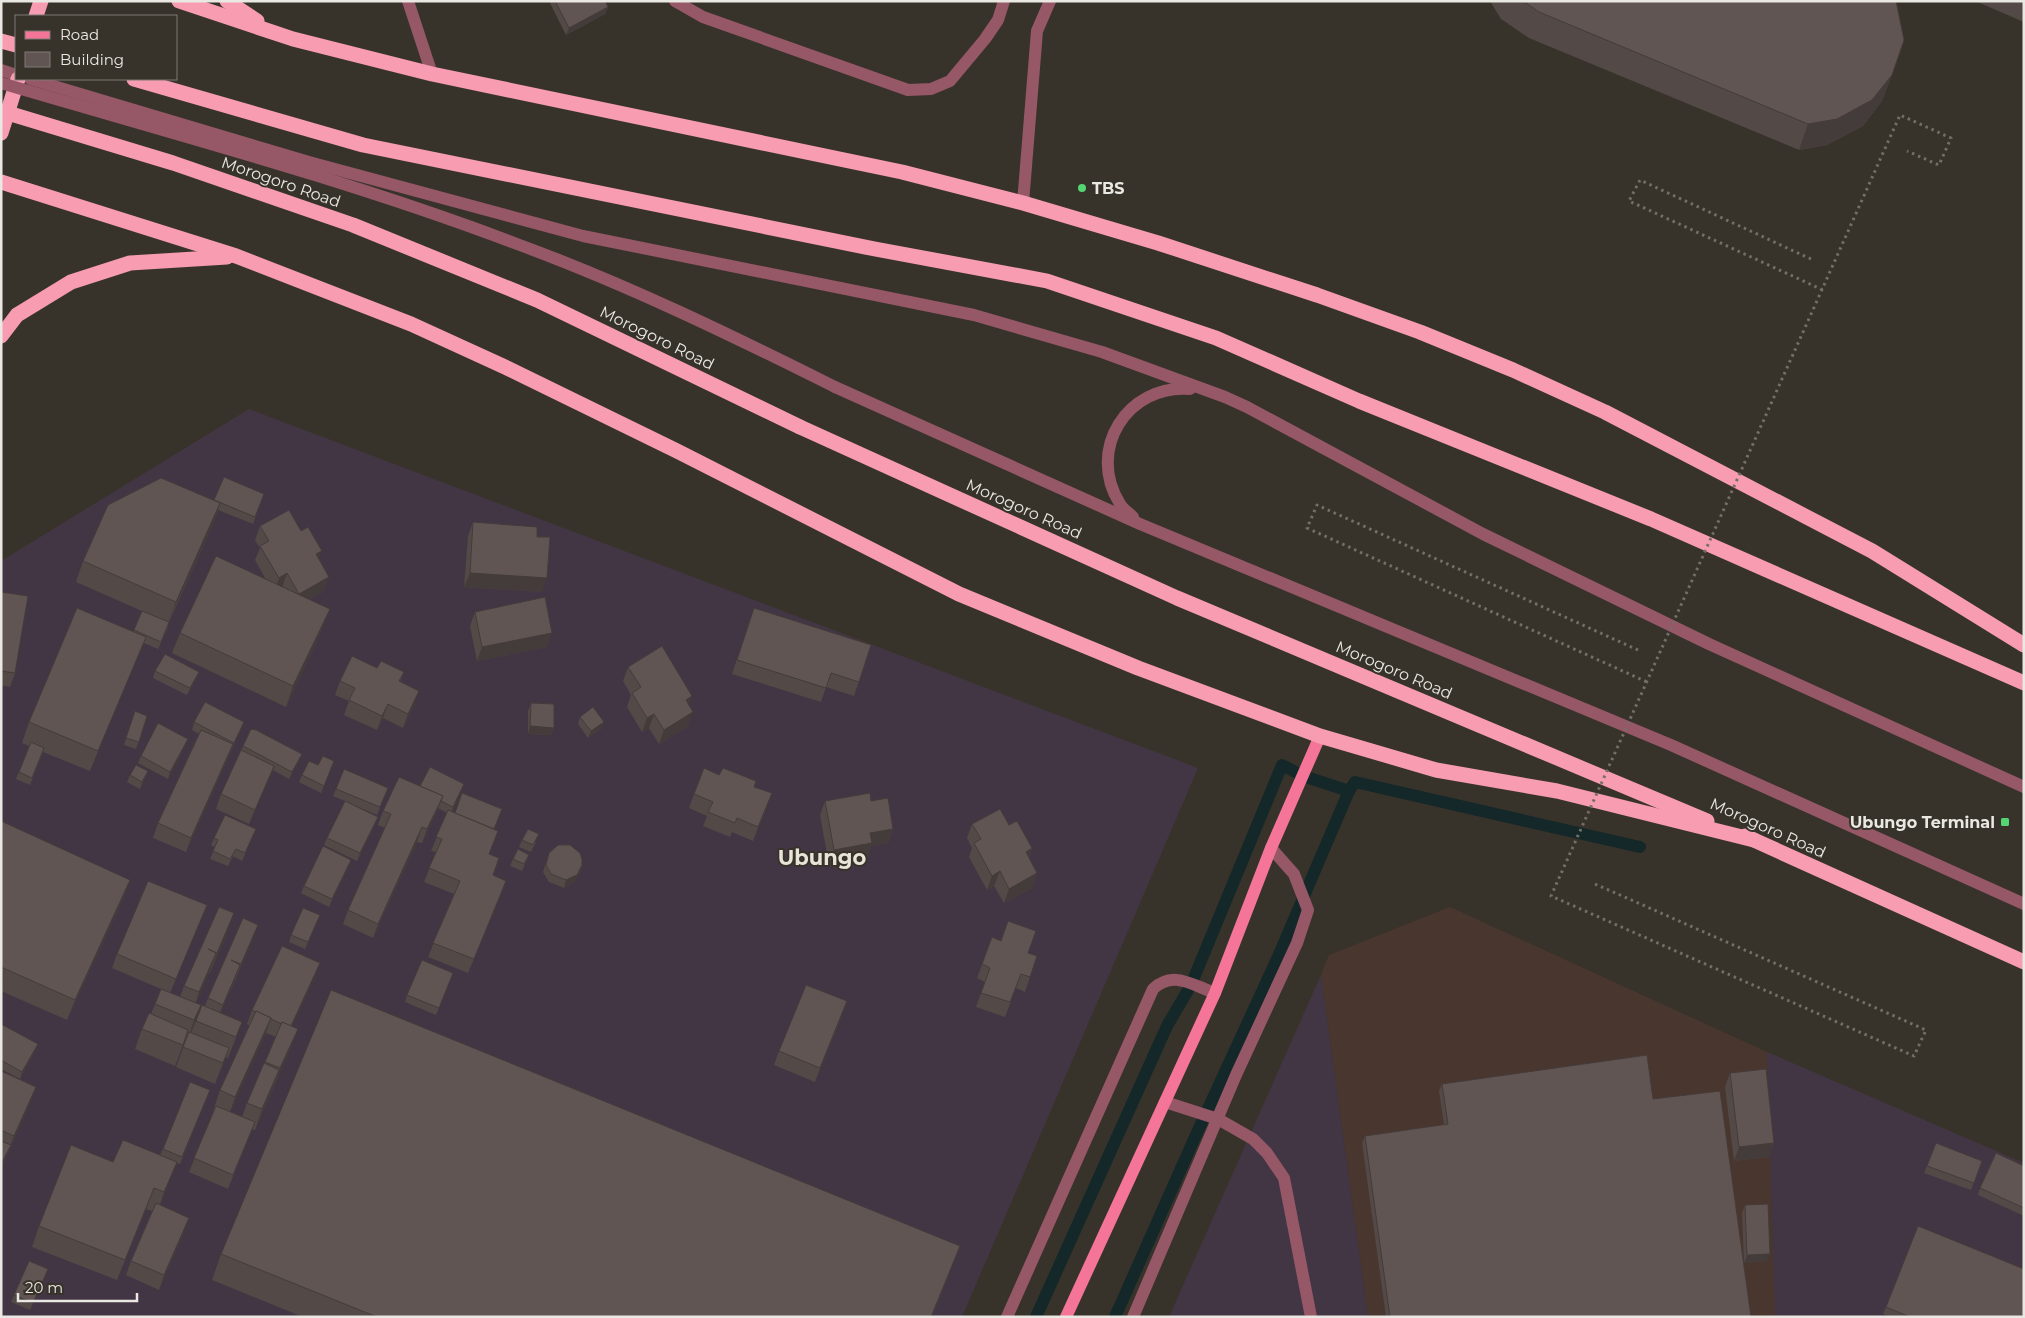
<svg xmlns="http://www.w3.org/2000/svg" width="2025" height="1318" viewBox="0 0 2025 1318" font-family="Montserrat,sans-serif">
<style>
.commercial{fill:#49362f}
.industrial{fill:#433644}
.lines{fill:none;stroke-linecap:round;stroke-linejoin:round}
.stream{stroke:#142729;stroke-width:12}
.path{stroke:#736f67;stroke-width:3;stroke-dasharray:2.5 4;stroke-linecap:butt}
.minor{stroke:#965767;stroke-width:12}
.major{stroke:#f57599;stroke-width:12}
.highway{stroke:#f89cb2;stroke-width:15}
.path-bridge{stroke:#736f67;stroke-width:3;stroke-dasharray:2.5 4;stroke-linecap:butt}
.minor-bridge{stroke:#965767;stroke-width:12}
.highway-bridge{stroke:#f89cb2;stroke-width:15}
.wall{fill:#534947;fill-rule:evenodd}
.shaded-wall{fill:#443c3a}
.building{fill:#615553;stroke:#443c3a}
.poi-dot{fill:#54d672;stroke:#37332a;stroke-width:2}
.labels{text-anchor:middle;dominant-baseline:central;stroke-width:4;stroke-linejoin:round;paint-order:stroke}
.street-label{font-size:16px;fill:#eae8e2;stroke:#37332a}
.poi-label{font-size:16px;font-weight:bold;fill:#eae8e2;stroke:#37332a;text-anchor:start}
.district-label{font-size:21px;font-weight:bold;fill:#e8e4d8;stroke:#37332a}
</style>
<rect width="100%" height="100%" fill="#37332a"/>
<!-- commercial -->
<path class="commercial" d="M1450,907L1767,1052L1777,1218L1780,1317H1368L1321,975L1329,955Z"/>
<!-- industrial -->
<g class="industrial">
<path d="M249,409L1198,768L962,1317H1V561Z"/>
<path d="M1321,975L1368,1317H1169Z"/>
<path d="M1767,1052L2024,1163V1317H1775Z"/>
</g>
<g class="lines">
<!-- stream -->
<g class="stream">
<path d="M1036,1317L1167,1026L1191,985L1282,765L1303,776L1349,791L1355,782L1640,847"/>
<path d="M1115,1317L1195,1137L1277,959L1349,791"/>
</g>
<!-- path -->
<g class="path">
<path d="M1811,259L1640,180L1629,201L1823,290"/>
<path d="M1638,650L1317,505L1307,528L1647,682"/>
</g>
<!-- minor -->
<g class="minor">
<path d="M408,1L432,74"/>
<path d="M675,1L703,17L908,90L931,89L950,81L985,39L998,20L1004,1"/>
<path d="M1,70L16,75"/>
<path d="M30,79L309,162L583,236L974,315L1102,352L1225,397L1247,407L1483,534L1709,644L2024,787"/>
<path d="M1023,203L1037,31L1050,1"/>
<path d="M835,387L1140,524L1671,745L2024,904"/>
<path d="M1133,517C1129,513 1123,509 1120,504C1086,450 1127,384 1190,389"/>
<path d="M1165,1102L1218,1119L1253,1139L1267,1153L1284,1178L1311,1317"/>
<path d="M1007,1317L1153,989C1173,970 1192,985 1215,993"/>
<path d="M1133,1317L1236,1075L1297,943L1308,910L1294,874L1271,848"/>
</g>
<!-- major -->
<path class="major" d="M1066,1317L1215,993L1271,848L1320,736"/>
<!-- highway -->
<g class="highway">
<path d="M179,1L293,39L432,74L902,172L1023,203L1158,243L1317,295L1420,332L1513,370L1605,412L1872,551L2024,645"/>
<path d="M227,1L257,21"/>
<path d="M36,16L41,1"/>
<path d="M1,41L16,45"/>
<path d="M134,79L363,145L875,249L1047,281L1216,338L1359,401L1651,519L2024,683"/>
<path d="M1,133L18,79"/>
<path d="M1,182L236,256L411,324L507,368L677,451L959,594L1138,668L1320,736L1436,770L1557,791L1754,840"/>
<path d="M1,336L17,315L71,282L130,263L227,257"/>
<path d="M800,427L1177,598L1707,821"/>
<path d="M1745,836L2024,962"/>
</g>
<!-- path-bridge -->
<path class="path-bridge" d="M1595,884L1926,1030L1914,1056L1551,896L1900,115L1951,138L1939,165L1907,151"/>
<!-- minor-bridge -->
<path class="minor-bridge" d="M1,83C174,134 349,180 517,244C626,284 731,335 835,387"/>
<!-- highway-bridge -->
<path class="highway-bridge" d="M1,111L173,163L353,225L537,300L800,427"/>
</g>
<!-- wall -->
<g class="wall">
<path d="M549,1H605L608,7L605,14L566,35Z"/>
<path d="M1490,1H1896L1892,75L1882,101L1863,126L1827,145L1799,150L1529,38L1501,19Z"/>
<path d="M1975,1H2024V22Z"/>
<path d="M264,494L253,524L218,510L213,524L169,622L167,630L158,649L144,643L138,657L90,771L43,752L30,785L16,779L29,746L22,743L29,722L133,632L142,611L76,582L83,561L214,500Z"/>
<path d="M473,522L537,537L542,592L464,587L468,536Z"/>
<path d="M260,526L301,531L319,558L324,591L309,600L322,630L286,707L172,653L180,633L266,580L255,560L260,548L255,540Z"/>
<path d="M1,592L15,673L10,687L1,685Z"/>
<path d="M754,608L871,645L854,696L826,687L821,702L732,674Z"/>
<path d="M475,612L547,647L477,661L470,626Z"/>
<path d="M628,667L689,706L688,726L659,744L649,728L642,732L627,707L631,695L623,681Z"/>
<path d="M377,668L404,672L400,682L414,705L403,728L383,718L377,730L344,715L349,701L335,695L340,681Z"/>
<path d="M155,671L196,679L187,695L153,678Z"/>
<path d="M531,703L554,728L551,735L528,734V711Z"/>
<path d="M135,711L147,716L136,749L124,745Z"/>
<path d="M580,717L604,722L601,729L588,738L578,724Z"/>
<path d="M194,722H244L186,852L153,838L158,823L199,734L192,730Z"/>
<path d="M185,746L168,779L138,763L141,756Z"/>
<path d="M243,746L299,761L289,779L273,770L249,824L216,809L221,794Z"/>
<path d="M334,761L321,793L299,782L302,775L318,765Z"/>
<path d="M148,771L145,778L140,789L127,782L130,775Z"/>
<path d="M719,775L754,787L767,807L753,841L732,832L730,837L703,826L707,816L689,808L694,794Z"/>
<path d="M464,784L452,811L494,829L489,854L493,875L501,895L468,973L428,957L454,894L424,882L436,852L431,851L447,813L438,808L422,843L417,842L373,938L343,924L348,910L385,828L378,825L383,811L420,786Z"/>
<path d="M388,788L377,815L354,805L378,817L375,824L357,861L324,845L327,838L345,801L333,796L336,789Z"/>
<path d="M825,801H871L893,829L888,843L871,846L867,857L829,865L820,815Z"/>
<path d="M1,821L130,880L122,901L67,1020L1,991Z"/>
<path d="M972,824L1009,825L1032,848L1029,858L1037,873L1032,888L1004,903L994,886L987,890L969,857L972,848L967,838Z"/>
<path d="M256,829L242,861L233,856L228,866L210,859L215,847L211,845L214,838Z"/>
<path d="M522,840L536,842L531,852L519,847Z"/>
<path d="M549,853L582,865L580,872L574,882L564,888L549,882L543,872Z"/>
<path d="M529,855L522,871L510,866L513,859Z"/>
<path d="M348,867L329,907L301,893L304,886Z"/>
<path d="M207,905L170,993L180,997L184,986L227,934L210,973H209L196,1003L201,1005L191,1032V1033L196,1021L205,1006L208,998L251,945L220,1013L242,1022L228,1058L226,1057L215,1084L176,1067L186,1040H185L175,1066L135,1049L142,1029L151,1014L161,989L112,968L117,954Z"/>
<path d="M317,922L305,949L289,942L291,935Z"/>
<path d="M992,937L1028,953L1037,956L1025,992L1016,988L1005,1017L976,1007L985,982L977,978Z"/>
<path d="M453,973L436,1015L405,1002L407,995Z"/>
<path d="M315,977L292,1026L298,1029L290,1049L255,1130L252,1129L228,1189L189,1172L214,1111H213L220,1090L250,1026L247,1024L252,1010ZM266,1033L276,1037L247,1103L242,1117L230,1112Z"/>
<path d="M842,1015L815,1082L774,1065L779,1051Z"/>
<path d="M1,1024L38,1044L35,1051L20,1079L1,1069Z"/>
<path d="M1,1071L36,1087L31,1101L1,1168Z"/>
<path d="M1730,1073L1774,1143L1769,1157L1734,1161L1725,1087Z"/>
<path d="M1442,1084L1653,1099L1751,1317H1386L1362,1143L1365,1136L1444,1125L1439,1091Z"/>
<path d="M207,1097L180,1164L176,1163L160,1205L184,1232L159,1290L126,1275L131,1261L152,1211L146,1209L117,1280L32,1247L39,1226L113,1162L160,1155L163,1149Z"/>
<path d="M1936,1143L1982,1161L1971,1190L1924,1173Z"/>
<path d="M2024,1166V1216L1978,1195L1980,1188Z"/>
<path d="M1745,1205L1767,1261L1744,1263L1742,1213Z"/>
<path d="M221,1254L950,1272L932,1317H303L212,1280Z"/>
<path d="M46,1276L30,1310L11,1302L14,1295Z"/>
<path d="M1886,1307L2024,1317H1890L1883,1314Z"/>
</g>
<!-- shaded-wall -->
<g class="shaded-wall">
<path d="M608,7L605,14L566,35L569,28Z"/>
<path d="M1892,75L1882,101L1863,126L1827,145L1799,150L1808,124Z"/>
<path d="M220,503L213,524L168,622L176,602Z"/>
<path d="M322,551L316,565V554Z"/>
<path d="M287,573L282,588L274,592L279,578Z"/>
<path d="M470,573L547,578L542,592L464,587Z"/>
<path d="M329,577L324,591L293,609L299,594Z"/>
<path d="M330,609L322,630L286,707L293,686Z"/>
<path d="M552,633L547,647L477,661L482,647Z"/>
<path d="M146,637L138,657L90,771L98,751Z"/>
<path d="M199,672L196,679L187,695L190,688Z"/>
<path d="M419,691L414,705L403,728L408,714Z"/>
<path d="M692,696L687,711L686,700Z"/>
<path d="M388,704L383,718L377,730L382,716Z"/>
<path d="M693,712L688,726L659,744L664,730Z"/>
<path d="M654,714L649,728L642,732L647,718Z"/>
<path d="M244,722L241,730L232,748L228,758L186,852L191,838L234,743Z"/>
<path d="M604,722L601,729L588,738L591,731Z"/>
<path d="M530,726L554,728L551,735L528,734Z"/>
<path d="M188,739L185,746L168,779L170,772Z"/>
<path d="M302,754L299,761L289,779L292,772Z"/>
<path d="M274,766L269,780L249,824L255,810Z"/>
<path d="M148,771L145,778L140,789L142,782Z"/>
<path d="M464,784L462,791L451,815L453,807Z"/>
<path d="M772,793L767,807L753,841L758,827Z"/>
<path d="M443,796L437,810L422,843L427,829Z"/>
<path d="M378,817L375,824L357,861L360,853Z"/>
<path d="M422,827L417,842L373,938L378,924Z"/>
<path d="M893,829L888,843L871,846L867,857L829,865L834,850L870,833Z"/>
<path d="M1032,848L1027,863L1026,852Z"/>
<path d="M351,860L348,867L329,907L332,899Z"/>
<path d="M582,865L580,872L574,882L564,888L566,880Z"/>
<path d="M1000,871L994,886L987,890L992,876Z"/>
<path d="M1037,873L1032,888L1004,903L1009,889Z"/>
<path d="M130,880L122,901L67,1020L75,1000Z"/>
<path d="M506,881L501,895L468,973L474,959Z"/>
<path d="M234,913L227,934L210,973L217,953Z"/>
<path d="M258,925L251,945L234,985L241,964Z"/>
<path d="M216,953L209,974L192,1013L199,992Z"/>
<path d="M320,963L315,977L285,1042L290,1027Z"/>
<path d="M240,965L232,986L215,1025L223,1005Z"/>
<path d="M847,1001L842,1015L815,1082L820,1068Z"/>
<path d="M201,1005L193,1026L187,1041L194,1020Z"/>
<path d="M271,1018L264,1038L228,1118L235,1097Z"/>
<path d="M298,1029L290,1049L273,1089L280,1068Z"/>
<path d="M38,1044L35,1051L20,1079L22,1072Z"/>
<path d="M229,1048L222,1068L215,1084L223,1063Z"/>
<path d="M279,1070L272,1090L255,1130L262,1109Z"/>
<path d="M36,1087L31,1101L1,1168V1164L10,1146L14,1136Z"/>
<path d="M1774,1143L1769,1157L1734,1161L1739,1147Z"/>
<path d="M177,1162L169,1182L157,1213L164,1192Z"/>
<path d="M154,1188L146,1209L117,1280L125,1260Z"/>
<path d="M189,1218L184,1232L159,1290L164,1275Z"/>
<path d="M960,1246L950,1272L932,1317H931Z"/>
<path d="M1770,1254L1767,1261L1744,1263L1747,1255Z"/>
<path d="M48,1269L46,1276L30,1310L33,1303Z"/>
</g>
<!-- building -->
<g class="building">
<path d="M555,1H605L608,7L569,28Z"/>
<path d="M1523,1H1896L1904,40L1892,75L1872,100L1837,119L1808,124L1539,12Z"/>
<path d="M224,477L264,494L255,517L214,500Z"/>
<path d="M161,478L220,503L176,602L83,561L108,505Z"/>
<path d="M289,510L301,531L308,527L322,551L316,554L329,577L299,594L287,573L279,578L260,546L269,541L260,526Z"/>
<path d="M473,522L537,527V537H550L547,578L470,573Z"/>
<path d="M216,556L330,609L293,686L180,633Z"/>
<path d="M1,592L28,596L15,673L1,671Z"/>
<path d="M545,597L552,633L482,647L475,612Z"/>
<path d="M77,608L146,637L98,751L29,722Z"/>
<path d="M754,608L871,645L859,682L831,673L826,688L737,660Z"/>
<path d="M142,611L169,622L161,642L134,630Z"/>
<path d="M662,646L692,696L686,700L693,712L664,730L654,714L647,718L632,693L641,687L628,667Z"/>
<path d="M165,654L199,672L190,688L155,671Z"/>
<path d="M352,656L377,668L381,661L404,672L399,681L419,691L408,714L388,704L382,716L349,700L355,688L340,681Z"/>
<path d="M205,702L244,722L234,743L194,722Z"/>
<path d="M531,703L554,704V728L530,726Z"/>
<path d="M593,707L604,722L591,731L580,717Z"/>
<path d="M135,711L147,716L139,742L126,738Z"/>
<path d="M158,723L188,739L170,772L141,756Z"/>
<path d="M251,729L256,730L302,754L292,772L243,746Z"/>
<path d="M201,730L233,744L191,838L158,823Z"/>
<path d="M31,742L44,748L32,778L19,772Z"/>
<path d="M241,750L274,766L255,810L221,794Z"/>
<path d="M323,756L334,761L324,786L302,775L309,761L318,765Z"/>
<path d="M136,765L148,771L142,782L130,775Z"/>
<path d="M430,767L464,784L453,807L441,801L443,796L420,786Z"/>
<path d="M704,768L719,775L723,768L756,781L754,787L772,793L758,827L737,818L735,823L708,812L713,802L694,794Z"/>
<path d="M344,769L388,788L380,807L336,789Z"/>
<path d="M399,777L443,796L427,829L422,827L378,924L348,910L391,814L383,811Z"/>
<path d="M462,793L502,809L494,829L455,813Z"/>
<path d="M870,793L871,801L888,798L893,829L870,833L872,843L834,850L825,801Z"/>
<path d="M345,801L378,817L360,853L327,838Z"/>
<path d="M1000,809L1009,825L1017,821L1032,848L1026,852L1037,873L1009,889L1000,871L992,876L974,843L981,839L972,824Z"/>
<path d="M448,810L498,831L489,854L499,858L493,875L506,881L474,959L433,943L460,881L429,868L442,839L436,837Z"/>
<path d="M225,815L256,829L245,853L236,849L230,859L213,851L218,840L214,838Z"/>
<path d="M1,821L130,880L75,1000L1,967Z"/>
<path d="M528,829L539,834L533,845L522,840Z"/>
<path d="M558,845H570L580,853L582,859V865L577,875L566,880L551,874L546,865L549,853Z"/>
<path d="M323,846L351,860L332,899L304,886Z"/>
<path d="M518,849L529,855L524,864L513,859Z"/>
<path d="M148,881L207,905L176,979L117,954Z"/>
<path d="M219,907L234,913L217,953L208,949L216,953L199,992L184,986Z"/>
<path d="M303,908L320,915L308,942L291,935Z"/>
<path d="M243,918L258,925L241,964L231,960L240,965L223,1005L208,998Z"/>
<path d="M1008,921L1036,931L1028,953L1037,956L1030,977L1021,974L1010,1002L981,993L990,968L982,964L992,937L1001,941Z"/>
<path d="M282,946L320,963L291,1026L282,1022V1024L271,1019V1018L256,1011V1012L252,1010Z"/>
<path d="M422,960L453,973L439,1008L407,995Z"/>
<path d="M806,985L847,1001L820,1068L779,1051Z"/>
<path d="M161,989L201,1005L194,1020L155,1004Z"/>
<path d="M331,990L960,1246L931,1317H377L221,1254Z"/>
<path d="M202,1005L242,1022L236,1037L196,1021Z"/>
<path d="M256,1011L271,1018L235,1097L220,1090Z"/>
<path d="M149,1013L188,1030L183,1045L142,1029Z"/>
<path d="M282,1022L298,1029L280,1068L265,1062Z"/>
<path d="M1,1024L38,1044L22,1072L1,1060Z"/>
<path d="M189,1032L229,1048L223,1063L183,1047Z"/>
<path d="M1647,1055L1653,1099L1720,1091L1751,1317H1390L1365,1136L1448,1124L1442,1084Z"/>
<path d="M264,1063L279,1070L262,1109L247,1103Z"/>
<path d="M1766,1069L1774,1143L1739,1147L1730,1073Z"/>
<path d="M1,1071L36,1087L14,1136L1,1130Z"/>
<path d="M190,1082L210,1090L182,1157L163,1149Z"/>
<path d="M216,1106L255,1122L233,1175L194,1158Z"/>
<path d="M123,1140L177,1162L164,1192L154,1188L125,1260L39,1226L71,1145L113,1162Z"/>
<path d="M1,1141L11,1145L1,1164Z"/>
<path d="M1936,1143L1982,1161L1974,1183L1927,1166Z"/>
<path d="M1996,1153L2024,1166V1208L1980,1188Z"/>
<path d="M156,1203L189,1218L164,1275L131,1261Z"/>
<path d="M1768,1204L1770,1254L1747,1255L1745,1205Z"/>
<path d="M1918,1226L2024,1269V1317H1910L1886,1307Z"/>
<path d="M29,1261L48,1269L33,1303L14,1295Z"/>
</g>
<!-- markers -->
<g class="poi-dot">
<circle cx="1082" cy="188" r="5"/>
<rect x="2000" y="817" width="10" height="10" rx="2.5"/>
</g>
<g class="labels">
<!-- street labels -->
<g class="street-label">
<text transform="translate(281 182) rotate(19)">Morogoro Road</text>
<text transform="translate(657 338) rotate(26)">Morogoro Road</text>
<text transform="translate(1024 509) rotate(24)">Morogoro Road</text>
<text transform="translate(1394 670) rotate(23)">Morogoro Road</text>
<text transform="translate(1768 828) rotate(24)">Morogoro Road</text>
</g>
<!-- poi labels -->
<g class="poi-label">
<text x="1092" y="188">TBS</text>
<text x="1995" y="822" text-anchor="end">Ubungo Terminal</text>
</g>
<!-- district labels -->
<g class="district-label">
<text x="822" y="857">Ubungo</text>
</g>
</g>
<!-- border -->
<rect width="2025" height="1318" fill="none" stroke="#eae8e2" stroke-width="5"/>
<!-- legend -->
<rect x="15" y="15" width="162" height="65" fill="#37332a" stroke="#7f7b74"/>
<rect x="25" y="31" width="25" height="8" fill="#f57599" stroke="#7f7b74"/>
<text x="60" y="40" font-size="15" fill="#eae8e2">Road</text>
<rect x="25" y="52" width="25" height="15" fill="#615553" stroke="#7f7b74"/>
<text x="60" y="65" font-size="15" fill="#eae8e2">Building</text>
<!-- scale -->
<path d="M18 1293v8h119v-8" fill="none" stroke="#eae8e2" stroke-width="2.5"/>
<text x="25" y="1293" font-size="15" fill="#eae8e2" stroke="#37332a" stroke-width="4" paint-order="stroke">20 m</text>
</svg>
